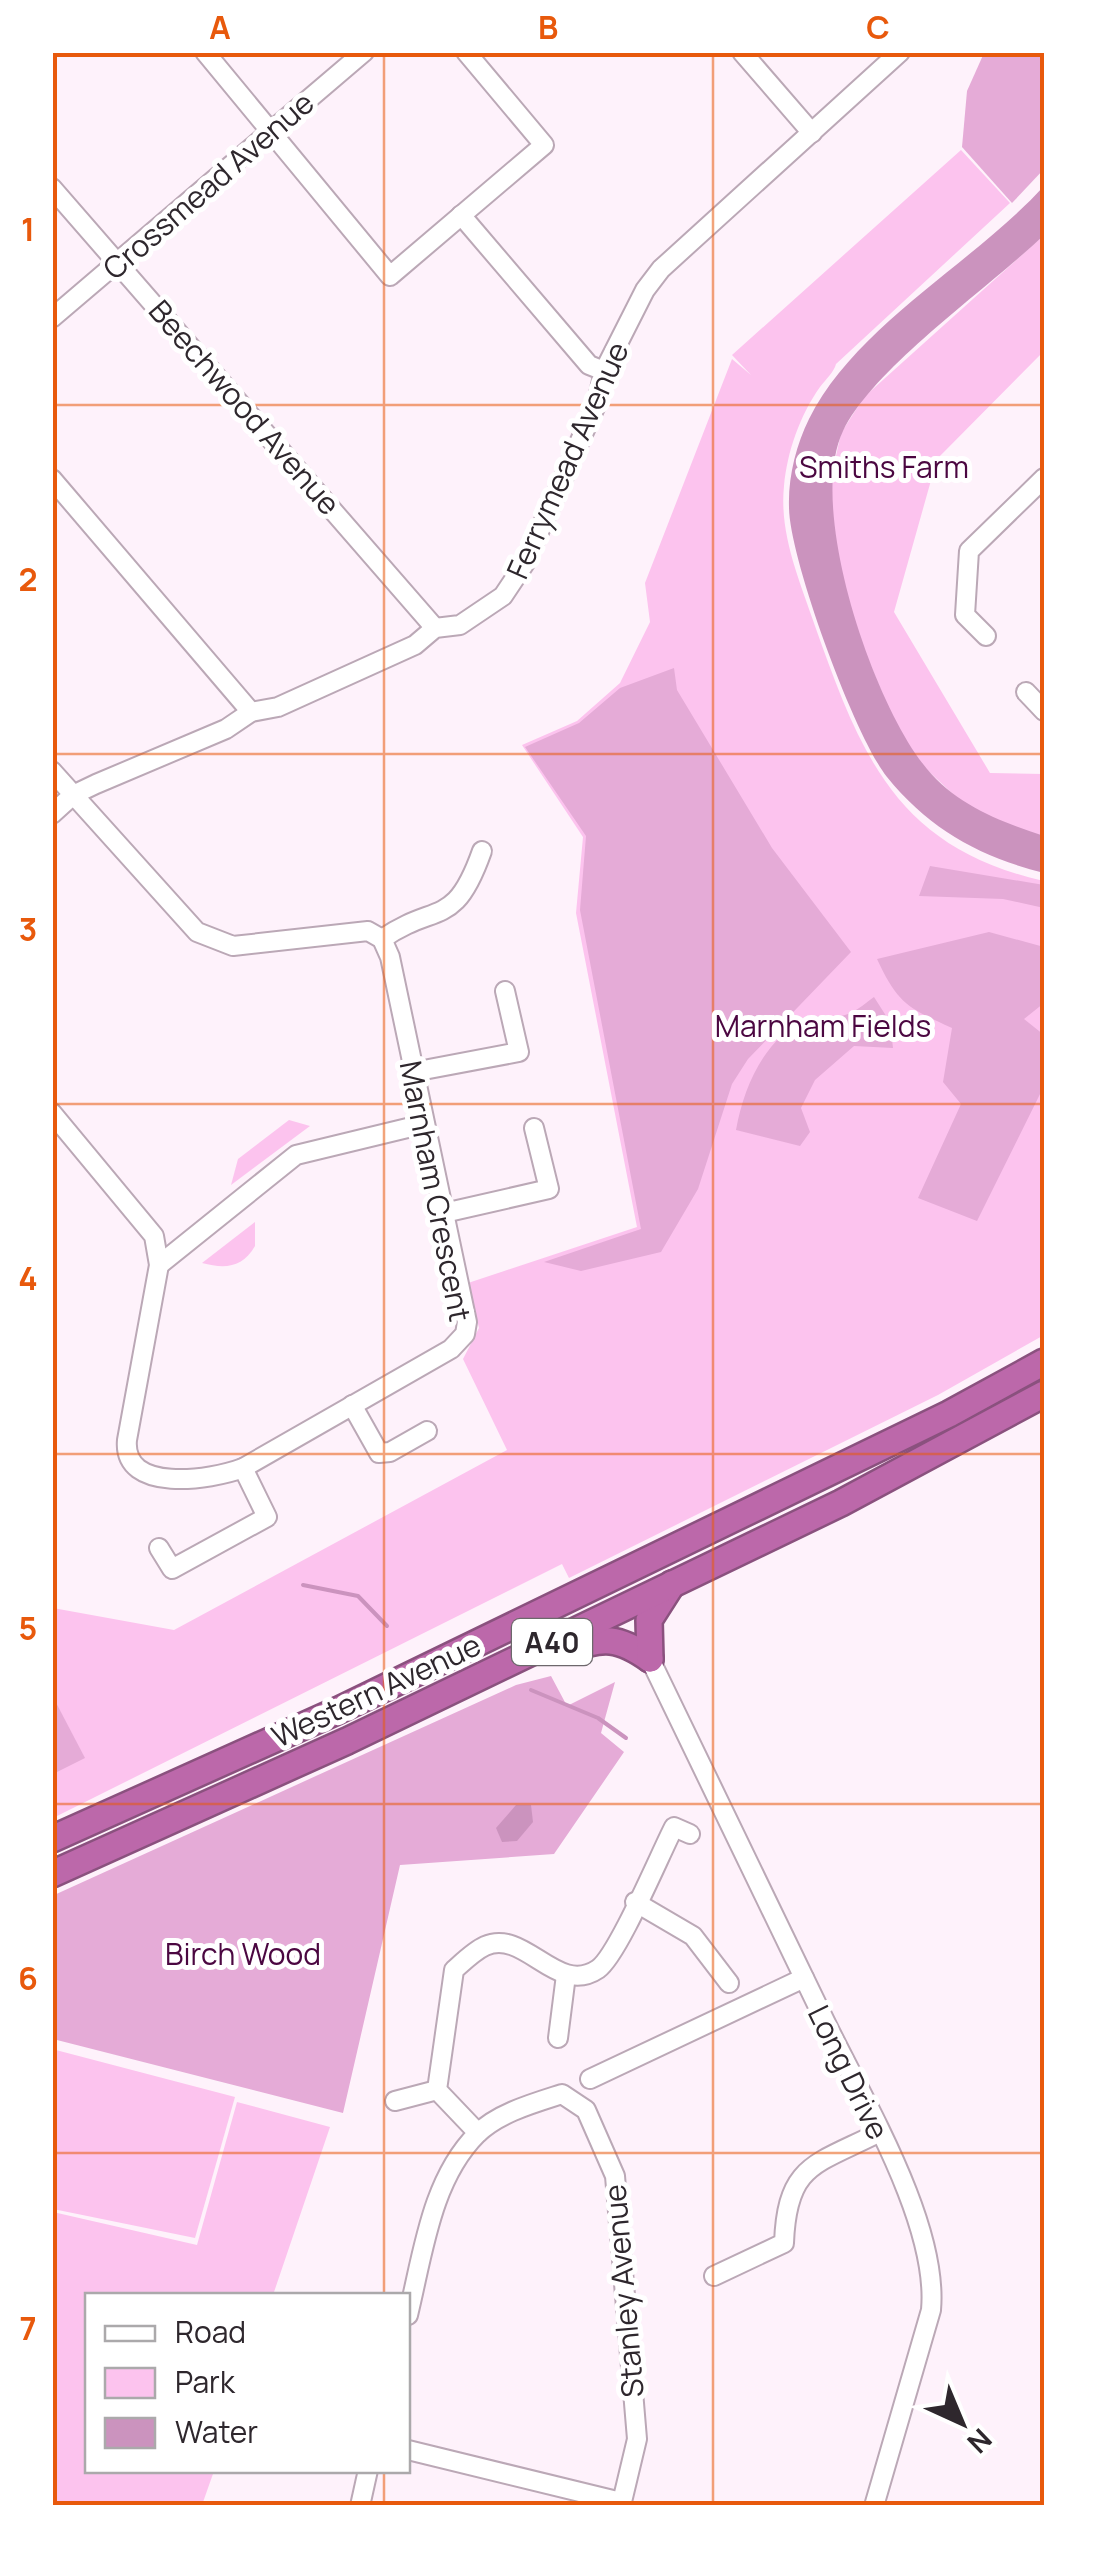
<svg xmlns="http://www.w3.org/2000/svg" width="1097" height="2558" viewBox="0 0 1097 2558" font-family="Manrope,sans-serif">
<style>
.green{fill:#fcc3ee}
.forest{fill:#e5abd7}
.water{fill:#cb93be}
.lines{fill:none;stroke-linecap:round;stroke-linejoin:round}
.stream{stroke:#cb93be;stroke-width:4}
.minor-casing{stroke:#bba8b6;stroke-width:22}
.highway-casing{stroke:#8a517e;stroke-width:30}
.minor{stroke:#fff;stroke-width:18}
.highway{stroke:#bc68aa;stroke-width:25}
.grid{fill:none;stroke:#e8590c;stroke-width:2.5;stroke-opacity:0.55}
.labels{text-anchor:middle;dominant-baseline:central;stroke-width:10;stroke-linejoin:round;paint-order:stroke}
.shield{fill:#fff;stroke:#6d686c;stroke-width:2.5}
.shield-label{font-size:28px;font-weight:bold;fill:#2e272d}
.street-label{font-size:30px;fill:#2e272d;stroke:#fff}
.park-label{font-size:30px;fill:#4b0741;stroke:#fff}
.neatline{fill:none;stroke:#e8590c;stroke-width:4}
.grid-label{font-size:32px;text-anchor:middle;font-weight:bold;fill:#e8590c}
</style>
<rect width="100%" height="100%" fill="#fef2fb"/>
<!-- green -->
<g class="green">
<path d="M961,150L1010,203L836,364C834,372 826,379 820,387C800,415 787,452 784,486C779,535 800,581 815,626C861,756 897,848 1044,881V1335L938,1395L569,1578L562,1564L53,1818V1608L174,1630L507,1450L463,1359L479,1328L468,1283L637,1227L576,913L583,837L522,745L577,721L620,683L650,622L645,583L732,359L751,375L732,355Z"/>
<path d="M1044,235V351L937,459L894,612L990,773L1044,774V837L974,814L906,750L838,587L826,501L841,433L864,397Z"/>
<path d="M289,1120L310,1126L231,1185L238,1159Z"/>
<path d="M255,1222V1246C242,1268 225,1269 202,1263Z"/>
<path d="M52,2049L235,2097L195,2238L53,2209Z"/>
<path d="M237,2102L330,2127L273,2295L88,2296V2470L214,2471L202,2505H53V2212L197,2245Z"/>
</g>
<!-- forest -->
<g class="forest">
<path d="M984,53H1044V169L1012,203L962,147L967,91Z"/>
<path d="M674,668L677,690L772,848L851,952L748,1059L732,1084L698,1189L661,1252L581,1271L544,1262L641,1229L580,910L586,836L525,747L579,723L620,688Z"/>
<path d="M930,866L1044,885V908L1003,899L919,896Z"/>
<path d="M989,932L1044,947V1003L1024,1019L1044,1035V1086L977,1221L918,1198L961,1104L943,1082L952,1028C908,1008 898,1004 877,959Z"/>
<path d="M874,997L890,1022L893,1048L854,1046L815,1080L801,1108L810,1132L800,1146L736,1130C744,1086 765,1036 810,1018C822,1013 837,1019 848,1014C857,1011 867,1002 874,997Z"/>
<path d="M551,1676L567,1706L615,1682L601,1733L624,1752L554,1854L400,1865L343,2113L53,2039L52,1896L516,1685Z"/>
<path d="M52,1695L85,1758L53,1774H52Z"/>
</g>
<!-- water -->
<g class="water">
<path d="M1044,186V235C990,287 873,368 843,431C806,509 874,706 927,769C957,805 1001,822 1044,836V873C980,857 929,829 887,777C855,737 789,558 789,507C788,478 796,445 809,419C856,325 974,263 1044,186Z"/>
<path d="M516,1805H531L533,1822L517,1841L502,1842L496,1828Z"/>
</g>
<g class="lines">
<!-- stream -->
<g class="stream">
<path d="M303,1585L358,1596L387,1626"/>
<path d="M531,1690L598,1718L626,1738"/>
</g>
<defs>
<g id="minor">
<path d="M205,52L390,276L544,145L466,52"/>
<path d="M742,52L812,133"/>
<path d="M52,188L435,628"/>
<path d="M461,215L589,365L604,371"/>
<path d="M52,318L364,52"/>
<path d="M52,479L251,712"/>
<path d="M986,636L965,615L969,551L1044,478"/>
<path d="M1026,692L1044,711"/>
<path d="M52,771L197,932L233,946L368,931L382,939L390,957L467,1322L465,1334L451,1349L243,1468C211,1480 122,1494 127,1440L159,1265L154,1236L52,1113"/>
<path d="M52,814L73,795L96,784L226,729L251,712L278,707L415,645L435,628L460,625L503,596L525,563L597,403L604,371L645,290L661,269L900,52"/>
<path d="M382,939C437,901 454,930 482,851"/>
<path d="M413,1072L519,1052L505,991"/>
<path d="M444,1213L549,1189L534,1128"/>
<path d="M159,1265L296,1155L424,1124"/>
<path d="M352,1405L379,1453L390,1452L427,1431"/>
<path d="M159,1548L172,1569L267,1517L243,1468"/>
<path d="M650,1659C708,1777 765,1896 822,2015C860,2095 939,2222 931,2310L874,2506"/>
<path d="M635,1902L693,1936L729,1983"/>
<path d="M558,2038L566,1975"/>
<path d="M590,2079L804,1978"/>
<path d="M395,2101L437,2090"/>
<path d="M478,2133L437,2090L454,1970C463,1962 474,1951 485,1946C525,1928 557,1997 598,1969C618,1955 660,1854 674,1827L690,1834"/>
<path d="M714,2276L784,2243C787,2164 815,2165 878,2133"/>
<path d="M408,2315C423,2254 431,2180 477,2134C498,2113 534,2103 562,2094L586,2110L615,2176L637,2439L621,2506"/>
<path d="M408,2450L621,2502"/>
<path d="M360,2506L368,2470"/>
</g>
<g id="highway">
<path d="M568,1650C603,1636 619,1637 650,1659"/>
<path d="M650,1659L649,1620L672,1584"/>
<path d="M52,1839L339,1710L949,1414L1044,1362"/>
<path d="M52,1874L347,1741L841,1503L1044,1394"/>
</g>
</defs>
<!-- minor casing -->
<use href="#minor" class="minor-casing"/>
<!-- highway casing -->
<use href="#highway" class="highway-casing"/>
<!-- minor -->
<use href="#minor" class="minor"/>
<!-- highway -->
<use href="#highway" class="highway"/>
</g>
<!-- grid -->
<path class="grid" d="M384,52V2296M713,52V2506M52,405H1044M52,754H1044M52,1104H1044M52,1454H1044M52,1804H1044M52,2153H1044M384,2470V2506"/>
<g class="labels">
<!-- shield labels -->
<rect class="shield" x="512" y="1619" width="80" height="46" rx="8"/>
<g class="shield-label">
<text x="552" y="1642">A40</text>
</g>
<!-- street labels -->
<g class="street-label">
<text transform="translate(208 185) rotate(-41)">Crossmead Avenue</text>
<text transform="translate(245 407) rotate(49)">Beechwood Avenue</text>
<text transform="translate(567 460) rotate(-66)">Ferrymead Avenue</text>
<text transform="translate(436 1191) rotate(79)">Marnham Crescent</text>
<text transform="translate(376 1690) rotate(-25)">Western Avenue</text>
<text transform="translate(849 2072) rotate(64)">Long Drive</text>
<text transform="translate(623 2291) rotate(-95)">Stanley Avenue</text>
</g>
<!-- park labels -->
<g class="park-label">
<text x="884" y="466">Smiths Farm</text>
<text x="823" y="1025">Marnham Fields</text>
<text x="243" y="1953">Birch Wood</text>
</g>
</g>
<!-- border -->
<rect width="1097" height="2558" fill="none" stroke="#ffffff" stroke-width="110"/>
<!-- legend -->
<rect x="85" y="2293" width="325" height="180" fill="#ffffff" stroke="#aba9ab" stroke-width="2.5"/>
<rect x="105" y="2326" width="50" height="15" fill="#ffffff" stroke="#aba9ab" stroke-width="2.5"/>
<text x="175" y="2343" font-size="30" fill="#2e272d">Road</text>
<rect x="105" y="2368" width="50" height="30" fill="#fcc3ee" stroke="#aba9ab" stroke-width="2.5"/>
<text x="175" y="2393" font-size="30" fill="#2e272d">Park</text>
<rect x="105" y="2418" width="50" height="30" fill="#cb93be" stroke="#aba9ab" stroke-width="2.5"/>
<text x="175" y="2443" font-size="30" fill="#2e272d">Water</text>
<!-- north arrow -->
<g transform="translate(962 2423) rotate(136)" stroke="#ffffff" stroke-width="8" paint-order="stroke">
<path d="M0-8L18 38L0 25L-18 38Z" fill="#2e272d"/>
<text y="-15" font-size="28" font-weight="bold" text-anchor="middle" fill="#2e272d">N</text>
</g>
<rect x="55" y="55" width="987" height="2448" class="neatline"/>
<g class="grid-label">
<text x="220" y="39">A</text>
<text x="548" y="39">B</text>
<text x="878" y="39">C</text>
<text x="28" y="241">1</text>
<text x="28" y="591">2</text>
<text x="28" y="941">3</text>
<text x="28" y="1290">4</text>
<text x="28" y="1640">5</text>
<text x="28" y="1990">6</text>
<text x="28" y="2340">7</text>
</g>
</svg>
